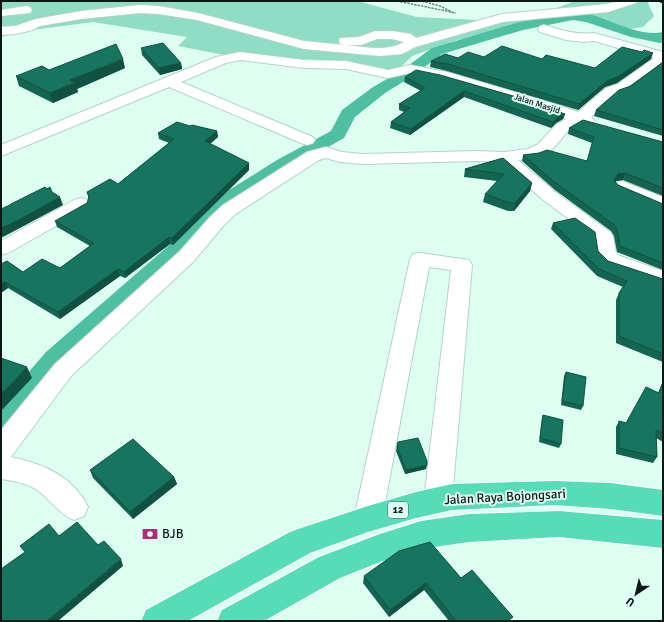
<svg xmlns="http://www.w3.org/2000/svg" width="664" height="622" viewBox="0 0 664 622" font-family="Signika,sans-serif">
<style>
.green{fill:#8fddc4}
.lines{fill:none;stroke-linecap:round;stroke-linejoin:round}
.canal{fill:#4ebfa0;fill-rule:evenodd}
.minor-casing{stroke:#b4d3c8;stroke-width:2}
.highway-casing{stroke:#fff;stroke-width:2}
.path{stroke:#738880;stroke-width:1.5;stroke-dasharray:2.5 1;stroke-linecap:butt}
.minor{fill:#fff;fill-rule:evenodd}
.highway{fill:#57dcb8;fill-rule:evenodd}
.wall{fill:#146451}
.shaded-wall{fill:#105142}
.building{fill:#17745e;stroke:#105142}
.labels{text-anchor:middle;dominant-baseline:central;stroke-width:4;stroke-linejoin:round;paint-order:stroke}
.far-street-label{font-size:9px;fill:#0c1814;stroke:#defef2}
.shield{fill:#defef2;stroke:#4b5d57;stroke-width:1}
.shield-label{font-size:10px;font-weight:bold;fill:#0c1814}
.near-street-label{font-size:13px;fill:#0c1814;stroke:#defef2}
.near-poi-label{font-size:13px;fill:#0c1814;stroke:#defef2;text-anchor:start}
</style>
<rect width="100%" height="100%" fill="#defef2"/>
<!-- green -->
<path class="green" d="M1,1H357L417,17L477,20L524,16L549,11L575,1H647L654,16L643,27L617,31L562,15L457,40L412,56L395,73L309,59L267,63L178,46L187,37L93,22L17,32L1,37Z"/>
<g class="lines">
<!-- canal -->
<path class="canal" d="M573,12C579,13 586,13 592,15C613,21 641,37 663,32V42L660,43L631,37L586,22L573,20L523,30L442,54L411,77L385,93L355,117L344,138L291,168L224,210L198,244L64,366L11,431L1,434V404L46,352L182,234L210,202L277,160L331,131L342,110L373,87L401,71L432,48L516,23Z"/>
<defs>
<g id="minor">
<path d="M619,1H638L636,3L608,12L503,22L415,47L402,54L380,56L304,49L197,20L159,14L140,13L81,19L40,26L33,30L15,34L1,35V27L15,26L36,19L81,11L140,5L159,6L198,13L304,41L344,45L340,44L339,41L340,38L359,37L375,31H392L411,34L416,38L502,14L607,4ZM377,39H392L404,42C386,52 366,47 346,45H361Z"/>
<path d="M26,6L30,7L32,10L30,13L1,16V10Z"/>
<path d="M544,25C561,30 576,35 594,33L663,52V64L628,90L616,94L591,117L595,121L593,124L587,126L580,124L569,130L549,153L537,158L518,160L554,191L610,232L613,236L616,253L620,256L663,271V285L606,266C594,257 595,252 594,238L542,199L500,162L476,161L363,164L340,162L326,158L319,160L237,213L224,225L194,261L71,376L11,457C42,463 74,477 88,507L84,516L74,520C59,514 51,500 37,490C27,483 14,481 1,479V430L55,364L180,251L210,217L223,205L307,152L326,147L342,152L363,154L476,151L504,152L528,149L537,145L557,124L566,119L526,104L440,79L410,73L388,78L346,69L304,68L240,60L226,63L181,82L313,137L315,140L313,143L307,145L301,143L169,87L1,156V145L216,57L240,52L304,60L346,61L388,70L410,65L447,72L536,98L578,112L606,88L618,84L654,58L594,41L583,42L566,40L540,32L538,29L540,26Z"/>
<path d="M622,181L663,197V210L616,190L613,186L616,182Z"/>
<path d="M81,198L88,200L90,204L88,208L8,253L1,255V241L74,200Z"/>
<path d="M420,253L469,260L472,265L452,500L448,509L438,513L428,509L424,500L451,270L429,267L382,519L378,528L368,532L358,528L354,519L410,259L413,254Z"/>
</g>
<g id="highway">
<path d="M555,481L611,483L663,490V516L611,509L555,505L452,510L416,518L368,532L310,553L188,621H141L146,610L290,532L301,528L368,506L416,492L452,484Z"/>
<path d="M559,511L663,520V548L559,537L469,542L421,549L380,562L340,578L264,621H217L222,610L319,557L380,534L421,521L469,514Z"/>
</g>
</defs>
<!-- minor casing -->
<use href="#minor" class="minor-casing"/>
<!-- highway casing -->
<use href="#highway" class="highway-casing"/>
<!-- path -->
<g class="path">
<path d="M397,1L456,13"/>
<path d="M422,1L440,6L452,12"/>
</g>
<!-- minor -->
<use href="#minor" class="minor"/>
<!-- highway -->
<use href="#highway" class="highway"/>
</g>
<!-- wall -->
<g class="wall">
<rect x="660" y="1" width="3" height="2"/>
<path d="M141,48L181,63L182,69L160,75L142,55Z"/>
<path d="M484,57L542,59L595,68L651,59L617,83L605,87L578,110L447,71L430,67L431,61L458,58Z"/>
<path d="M663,62V136L594,116L596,110Z"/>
<path d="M125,68L77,89L78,92L53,103L19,86L16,76L49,70Z"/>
<path d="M405,77L565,114L563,119L556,123L551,128L464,97L410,135L390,128L391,122L404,112L399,110V104L421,91L404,82Z"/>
<path d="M190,126L217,131L218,137L210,144L249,163V170L173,245L170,244L125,278L120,276L60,319L8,288L1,293V264L23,272L60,268L90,246L57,227L55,221L87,203L89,199L87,192L118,184L169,143L159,139L158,133Z"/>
<path d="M569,128L663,142V196L623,180L616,181L615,182L618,185L663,204V270L617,252L614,236L611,231L555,190L522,161L523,155L587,161L592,143L568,134Z"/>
<path d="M503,158L532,183L530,191L514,211H508L483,202L485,194L497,181L464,177L465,169Z"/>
<path d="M553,223L598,251L608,261L663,279V362L616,343V300L619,293L623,287L597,276L551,229Z"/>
<path d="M566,372L583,406L581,410L561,405L564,376Z"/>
<path d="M663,381V442L656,438L657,457L653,463L616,454V427L619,421L626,423L658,393Z"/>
<path d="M543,415L561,444L559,448L539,442L542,418Z"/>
<path d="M398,442L426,469L405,474L396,451Z"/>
<path d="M90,470L174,477L177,484L133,519L93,478Z"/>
<path d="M364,576L461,578L511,621H449L424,590L389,617L363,583Z"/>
</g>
<!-- shaded-wall -->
<g class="shaded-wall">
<path d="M653,53L651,59L617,83L605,87L578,110L579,104L607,81Z"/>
<path d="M123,59L125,68L77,89L78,92L53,103L50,93L70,80Z"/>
<path d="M181,63L182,69L160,75L159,68Z"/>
<path d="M464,91V97L410,135L411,129Z"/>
<path d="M565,114L563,119L556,123L551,128L553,122L558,117Z"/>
<path d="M217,131L218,137L206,147L205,141Z"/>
<path d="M249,163V170L173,245L172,238Z"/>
<path d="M625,173L623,180L616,181L612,186L614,180L618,174Z"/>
<path d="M532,183L530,191L514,211L515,203Z"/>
<path d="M60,197L63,205L20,228L1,238V228Z"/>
<path d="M169,237L170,244L125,278L124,272Z"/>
<path d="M118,269L120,276L60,319L58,312Z"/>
<path d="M5,282L8,288L1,293V284Z"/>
<path d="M27,367L32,378L1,411V394Z"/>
<path d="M427,465L426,469L405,474L406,470Z"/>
<path d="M174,477L177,484L133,519L130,512Z"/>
<path d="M121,559L123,566L58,621H48V620Z"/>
<path d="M426,583L424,590L389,617L390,610Z"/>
</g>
<!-- building -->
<g class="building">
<path d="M163,43L181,63L159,68L141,48Z"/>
<path d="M116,44L123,59L70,80L75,83L50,93L16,76L42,66L49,70Z"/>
<path d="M502,46L542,59L546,55L595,68L622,47L642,52L644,50L653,53L619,76L607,81L579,104L448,64L431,61L445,54L458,58L468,52L484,57Z"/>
<path d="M663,62V130L596,110L619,90L631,86Z"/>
<path d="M416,70L440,75L527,100L565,114L558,117L553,122L464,91L411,129L391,122L410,108L399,104L425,88L405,77Z"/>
<path d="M583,120L663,142V188L625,173L618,174L614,180L618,185L663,204V263L620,246L617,229L613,224L557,184L523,155L539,153L547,150L587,161L594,137L569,128Z"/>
<path d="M177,122L190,126L192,125L217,131L205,141L249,163L172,238L169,237L124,272L118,269L58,312L5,282L1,284V264L7,261L23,272L42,259L60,268L94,243L55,221L87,203L89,197L87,192L110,179L118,184L174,139L158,133Z"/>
<path d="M503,158L532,183L515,203H510L485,194L504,174L465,169Z"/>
<path d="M45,187L47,189L50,187L52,192L60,197L17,221L1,228V209L12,204H11Z"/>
<path d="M575,218L595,232L598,251L608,261L663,279V354L619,336V293L627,281L599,269L553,223Z"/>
<path d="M1,358L27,367L1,394Z"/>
<path d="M566,372L586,377L583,406L562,401Z"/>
<path d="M663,382V433L656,430L657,457L619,448V421L626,423L646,387L659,393Z"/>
<path d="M543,415L563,420L561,444L540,438Z"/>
<path d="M418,438L427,461V465L406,470L397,447L398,442Z"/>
<path d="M133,439L174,477L130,512L90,470Z"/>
<path d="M77,522L98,545L104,541L121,559L48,620V621H1V569L25,552L20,546L49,524L59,536Z"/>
<path d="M430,542L461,578L472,570L513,617L508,621H456L426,583L390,610L364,576L399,551Z"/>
</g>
<!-- icons -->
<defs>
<symbol id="bank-bare" viewBox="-9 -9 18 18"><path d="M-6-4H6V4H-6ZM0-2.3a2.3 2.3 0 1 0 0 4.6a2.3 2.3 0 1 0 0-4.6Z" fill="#b02c73" stroke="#defef2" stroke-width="2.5" paint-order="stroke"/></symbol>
</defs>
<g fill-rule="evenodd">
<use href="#bank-bare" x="139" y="523" width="22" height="22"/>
</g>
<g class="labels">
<!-- far-street labels -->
<g class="far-street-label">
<text transform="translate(537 104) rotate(18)">Jalan Masjid</text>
</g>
<!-- shield labels -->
<rect class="shield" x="388" y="502" width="20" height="16" rx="3"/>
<g class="shield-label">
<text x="398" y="510">12</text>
</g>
<!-- near-street labels -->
<g class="near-street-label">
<text transform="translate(505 497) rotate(-3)">Jalan Raya Bojongsari</text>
</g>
<!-- near-poi labels -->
<g class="near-poi-label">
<text x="162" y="534">BJB</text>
</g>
</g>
<!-- border -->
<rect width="664" height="622" fill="none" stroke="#0c1814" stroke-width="4"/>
<!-- north arrow -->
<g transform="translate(636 594) rotate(215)" stroke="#defef2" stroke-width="3" paint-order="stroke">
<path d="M0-3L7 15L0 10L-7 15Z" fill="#0c1814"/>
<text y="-6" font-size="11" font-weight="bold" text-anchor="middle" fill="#0c1814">U</text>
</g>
</svg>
